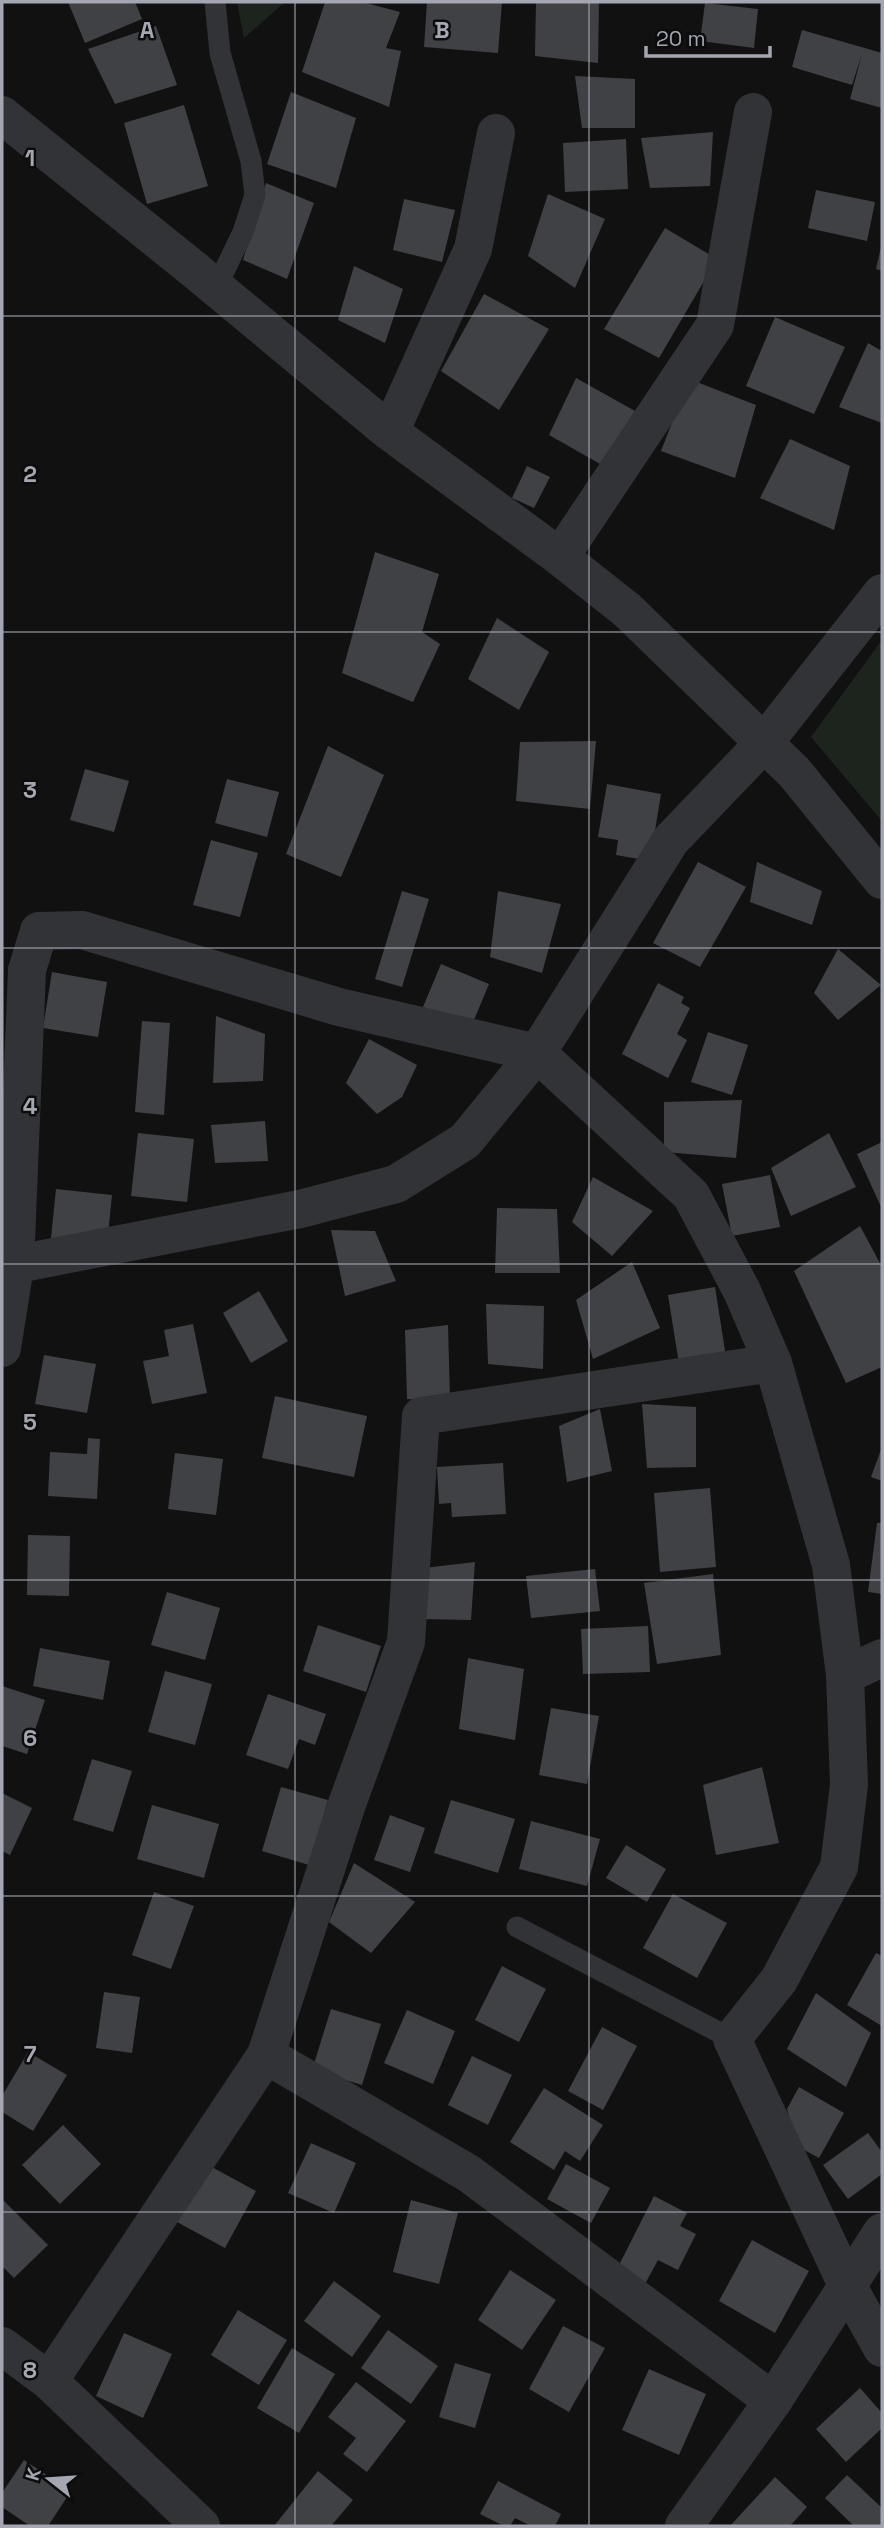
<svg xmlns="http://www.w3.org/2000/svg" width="884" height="2528" viewBox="0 0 884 2528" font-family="'Space Grotesk',sans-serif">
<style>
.green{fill:#1d241e}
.building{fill:#404145}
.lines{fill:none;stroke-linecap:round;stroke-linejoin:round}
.lane{stroke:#323336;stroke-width:21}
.street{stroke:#323336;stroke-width:38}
.grid{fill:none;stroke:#a4a7b1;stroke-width:2;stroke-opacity:0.55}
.grid-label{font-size:23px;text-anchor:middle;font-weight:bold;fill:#a4a7b1;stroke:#0c0c0d;stroke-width:5;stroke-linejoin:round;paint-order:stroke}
</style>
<rect width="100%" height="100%" fill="#111112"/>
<!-- green -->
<g class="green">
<path d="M237,2H285L244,38Z"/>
<path d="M882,640V821L811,737Z"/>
</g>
<!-- building -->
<g class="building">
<path d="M68,2H135L142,19L85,43Z"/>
<path d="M325,2H362L400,12L386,48L401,51L389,107L302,72Z"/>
<path d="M427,2H502L498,53L424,47Z"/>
<path d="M536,2H599L598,63L535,56Z"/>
<path d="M705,3L758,9L754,48L700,41Z"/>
<path d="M156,26L177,85L115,104L88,49Z"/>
<path d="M802,30L882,53V108L850,99L862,54L852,85L792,67Z"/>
<path d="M575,76L635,79V128H582Z"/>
<path d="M291,92L356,118L336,188L267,164Z"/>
<path d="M184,105L208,186L147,204L124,123Z"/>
<path d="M713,132L710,186L650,188L641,138Z"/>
<path d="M626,139L628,189L565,192L563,143Z"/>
<path d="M266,183L314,203L287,279L243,260Z"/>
<path d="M816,190L875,202L867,241L808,228Z"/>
<path d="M548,194L605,219L575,288L528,256Z"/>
<path d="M404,199L455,210L442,262L393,250Z"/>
<path d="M665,228L717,259L659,358L604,329Z"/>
<path d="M881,247H882V271L876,269Z"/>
<path d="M354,266L403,289L385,343L338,320Z"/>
<path d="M484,294L549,329L499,410L441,371Z"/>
<path d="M775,317L845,347L814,414L746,386Z"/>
<path d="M868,343L882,351V423L839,407Z"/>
<path d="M576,378L635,411L602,465L549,435Z"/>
<path d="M689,379L756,405L735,478L661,451Z"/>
<path d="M790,439L850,466L834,530L760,498Z"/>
<path d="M527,466L550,477L534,508L512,498Z"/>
<path d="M375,552L439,574L422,632L440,644L413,702L342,673Z"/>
<path d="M497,618L549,652L519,710L468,679Z"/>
<path d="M596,741L590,809L516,801L520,742Z"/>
<path d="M328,746L384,775L341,877L286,854Z"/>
<path d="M85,769L129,781L114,832L70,820Z"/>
<path d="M227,779L279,792L267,837L215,823Z"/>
<path d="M607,784L661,794L650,861L616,855L618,840L598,837Z"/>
<path d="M211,840L258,853L240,917L193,905Z"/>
<path d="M698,862L746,887L700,967L653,943Z"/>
<path d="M757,862L822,891L812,925L750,902Z"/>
<path d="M402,891L429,899L402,987L375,979Z"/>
<path d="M498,891L561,904L542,973L490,957Z"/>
<path d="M838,949L881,985L838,1020L814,993Z"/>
<path d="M441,964L489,984L471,1027L423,1007Z"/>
<path d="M52,972L107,982L98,1037L43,1028Z"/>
<path d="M658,983L684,997L681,1003L690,1008L677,1034L687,1040L668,1078L622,1054Z"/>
<path d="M216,1016L265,1034L263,1081L213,1083Z"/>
<path d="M142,1021L170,1023L164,1115L135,1112Z"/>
<path d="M708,1032L748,1045L732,1095L691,1082Z"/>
<path d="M369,1039L417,1065L402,1097L377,1114L346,1083Z"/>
<path d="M742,1100L736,1158L664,1152V1102Z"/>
<path d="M265,1121L268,1161L215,1163L211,1125Z"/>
<path d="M138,1133L194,1139L187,1202L131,1196Z"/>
<path d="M829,1133L856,1187L791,1216L771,1168Z"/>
<path d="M882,1142V1209L857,1154Z"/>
<path d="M770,1175L780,1227L732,1236L722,1184Z"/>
<path d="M593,1177L653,1211L612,1256L572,1222Z"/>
<path d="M56,1189L112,1195L107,1244L51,1238Z"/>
<path d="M497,1208L557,1209L560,1273H495Z"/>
<path d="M860,1226L882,1267V1367L846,1383L794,1271Z"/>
<path d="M331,1230L375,1231L396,1281L345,1296Z"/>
<path d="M632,1262L660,1328L593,1359L576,1300Z"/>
<path d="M715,1287L726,1357L679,1364L668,1295Z"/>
<path d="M259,1291L288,1341L251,1363L223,1313Z"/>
<path d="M486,1304L544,1306L543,1369L488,1364Z"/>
<path d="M193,1324L207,1393L152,1404L143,1361L169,1356L164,1330Z"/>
<path d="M448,1325L450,1401L407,1399L405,1330Z"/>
<path d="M44,1355L96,1364L87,1413L35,1404Z"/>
<path d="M275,1396L367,1416L354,1477L262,1458Z"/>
<path d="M642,1404L696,1407V1467L647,1468Z"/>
<path d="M600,1409L612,1471L567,1482L559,1426Z"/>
<path d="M88,1438L100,1439L97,1499L48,1496L50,1452L87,1454Z"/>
<path d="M882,1447V1481L871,1477Z"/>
<path d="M175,1453L223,1459L216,1515L168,1509Z"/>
<path d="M503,1463L506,1514L452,1517L451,1503L439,1504L437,1467Z"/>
<path d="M710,1488L716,1567L660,1572L654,1493Z"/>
<path d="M877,1523H882V1594L868,1592Z"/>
<path d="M28,1535L70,1536L69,1596L27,1595Z"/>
<path d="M475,1562L471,1620L423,1619L424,1568Z"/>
<path d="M595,1569L600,1611L531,1618L526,1576Z"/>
<path d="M713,1574L721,1655L657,1664L644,1583Z"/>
<path d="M167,1592L220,1608L205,1660L151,1645Z"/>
<path d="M318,1625L381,1646L366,1692L303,1671Z"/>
<path d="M648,1626L650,1672L583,1674L581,1629Z"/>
<path d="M40,1648L110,1661L103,1700L33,1686Z"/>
<path d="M468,1658L524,1669L515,1740L459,1729Z"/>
<path d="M165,1671L212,1684L195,1745L148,1732Z"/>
<path d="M2,1686L45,1700L27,1754L2,1746Z"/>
<path d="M268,1694L326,1714L315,1745L299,1739L288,1769L246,1755Z"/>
<path d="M551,1708L599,1716L587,1784L539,1775Z"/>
<path d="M92,1759L132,1771L113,1832L73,1820Z"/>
<path d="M762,1767L779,1843L716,1855L703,1785Z"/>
<path d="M281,1787L328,1800L309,1865L262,1851Z"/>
<path d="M2,1793L32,1808L10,1855L2,1851Z"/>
<path d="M451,1800L515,1819L498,1873L434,1853Z"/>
<path d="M152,1805L219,1824L204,1878L137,1859Z"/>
<path d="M390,1815L425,1828L410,1872L374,1860Z"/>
<path d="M531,1821L600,1839L587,1886L519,1869Z"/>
<path d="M626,1845L666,1869L647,1902L606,1878Z"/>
<path d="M354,1863L415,1902L371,1953L329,1922Z"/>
<path d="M154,1892L194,1906L171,1969L132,1955Z"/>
<path d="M673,1894L727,1923L697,1978L643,1948Z"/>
<path d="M876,1953L882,1956V2026L847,2005Z"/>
<path d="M502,1966L546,1989L519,2042L475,2020Z"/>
<path d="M104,1992L140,1997L132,2053L96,2048Z"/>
<path d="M816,1993L871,2033L846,2087L787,2049Z"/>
<path d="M331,2009L381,2024L362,2085L312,2070Z"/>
<path d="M407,2010L455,2031L433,2084L384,2063Z"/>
<path d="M602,2027L637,2046L603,2110L568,2091Z"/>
<path d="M28,2052L67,2075L33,2131L2,2112V2096Z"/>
<path d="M472,2056L512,2075L488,2125L448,2105Z"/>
<path d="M799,2087L844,2113L819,2158L797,2146L787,2109Z"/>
<path d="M544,2088L603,2125L580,2161L565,2151L554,2170L510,2142Z"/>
<path d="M63,2125L101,2164L60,2204L22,2165Z"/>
<path d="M868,2133L882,2152V2174L848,2199L823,2165Z"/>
<path d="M311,2143L356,2163L334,2213L288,2193Z"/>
<path d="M566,2164L610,2188L591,2223L547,2199Z"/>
<path d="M208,2165L256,2191L225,2248L177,2222Z"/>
<path d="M654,2196L687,2213L680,2226L696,2234L678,2270L658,2260L645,2284L617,2269Z"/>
<path d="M2,2199L48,2245L14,2278L2,2266Z"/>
<path d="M411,2200L458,2213L439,2284L393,2272Z"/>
<path d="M752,2240L809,2271L775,2333L719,2301Z"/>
<path d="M510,2270L556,2300L522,2350L478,2320Z"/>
<path d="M334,2281L381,2316L352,2357L304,2321Z"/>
<path d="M238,2310L287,2340L259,2385L211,2355Z"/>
<path d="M563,2326L605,2348L569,2412L529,2389Z"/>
<path d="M388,2330L438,2366L411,2404L361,2368Z"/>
<path d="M124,2333L172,2354L143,2418L96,2396Z"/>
<path d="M292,2348L335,2374L299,2433L257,2408Z"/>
<path d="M455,2363L491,2374L475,2428L439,2417Z"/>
<path d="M649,2369L706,2394L679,2455L622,2430Z"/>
<path d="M356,2382L406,2421L367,2472L343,2454L356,2438L328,2417Z"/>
<path d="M860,2388L882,2413V2428L846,2462L816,2429Z"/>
<path d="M24,2460L71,2491L48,2526H30L2,2507V2493Z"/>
<path d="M318,2471L353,2500L331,2526H274Z"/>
<path d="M847,2475L882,2508L881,2526H854L825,2498Z"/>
<path d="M775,2477L807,2507L790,2526H730Z"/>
<path d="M498,2481L561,2514L555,2526H531L515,2518L510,2526H504L480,2514Z"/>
</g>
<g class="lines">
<!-- lane -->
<g class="lane">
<path d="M215,2L220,53L251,161L255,195L243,232L216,288"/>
<path d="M517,1927L732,2039"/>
</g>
<!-- street -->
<g class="street">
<path d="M2,115L191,267L390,432L560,557L627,610L794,772L882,880"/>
<path d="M390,432L473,249L496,133"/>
<path d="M560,557L715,325L753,112"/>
<path d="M2,1267L300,1209L396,1184L465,1141L537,1053L671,840L764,743L882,593"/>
<path d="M2,1348L15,1266L27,970L39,931L82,930L339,1007L537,1053L691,1195L742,1291L773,1363L831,1565L845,1675L849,1785L839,1867L779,1980L732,2039L847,2285L882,2348"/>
<path d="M845,1675L882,1658"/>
<path d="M266,2055L468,2173L773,2401"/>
<path d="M2,2346L49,2381L201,2526"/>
<path d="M49,2381L266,2055L347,1804L406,1642L421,1416L773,1363"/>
<path d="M684,2526L773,2401L882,2232"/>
</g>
</g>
<!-- grid -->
<path class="grid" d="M295,2V2526M589,2V2526M2,316H882M2,632H882M2,948H882M2,1264H882M2,1580H882M2,1896H882M2,2212H882"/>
<g class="grid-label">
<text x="147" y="38">A</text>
<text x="442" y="38">B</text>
<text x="30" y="166">1</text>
<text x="30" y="482">2</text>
<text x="30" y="798">3</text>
<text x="30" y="1114">4</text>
<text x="30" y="1430">5</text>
<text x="30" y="1746">6</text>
<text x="30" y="2062">7</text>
<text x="30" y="2378">8</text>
</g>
<!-- border -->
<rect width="884" height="2528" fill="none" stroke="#a4a7b1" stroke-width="7"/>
<!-- north arrow -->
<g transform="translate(49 2479) rotate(287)" stroke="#0c0c0d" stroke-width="5" paint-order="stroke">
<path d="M0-5L12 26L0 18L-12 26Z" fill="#a4a7b1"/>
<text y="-10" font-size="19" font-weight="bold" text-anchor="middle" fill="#a4a7b1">K</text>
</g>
<!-- scale -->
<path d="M646 46v10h124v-10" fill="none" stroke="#a4a7b1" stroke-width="3.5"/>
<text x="656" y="46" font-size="21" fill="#a4a7b1" stroke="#0c0c0d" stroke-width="5" paint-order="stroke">20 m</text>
</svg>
